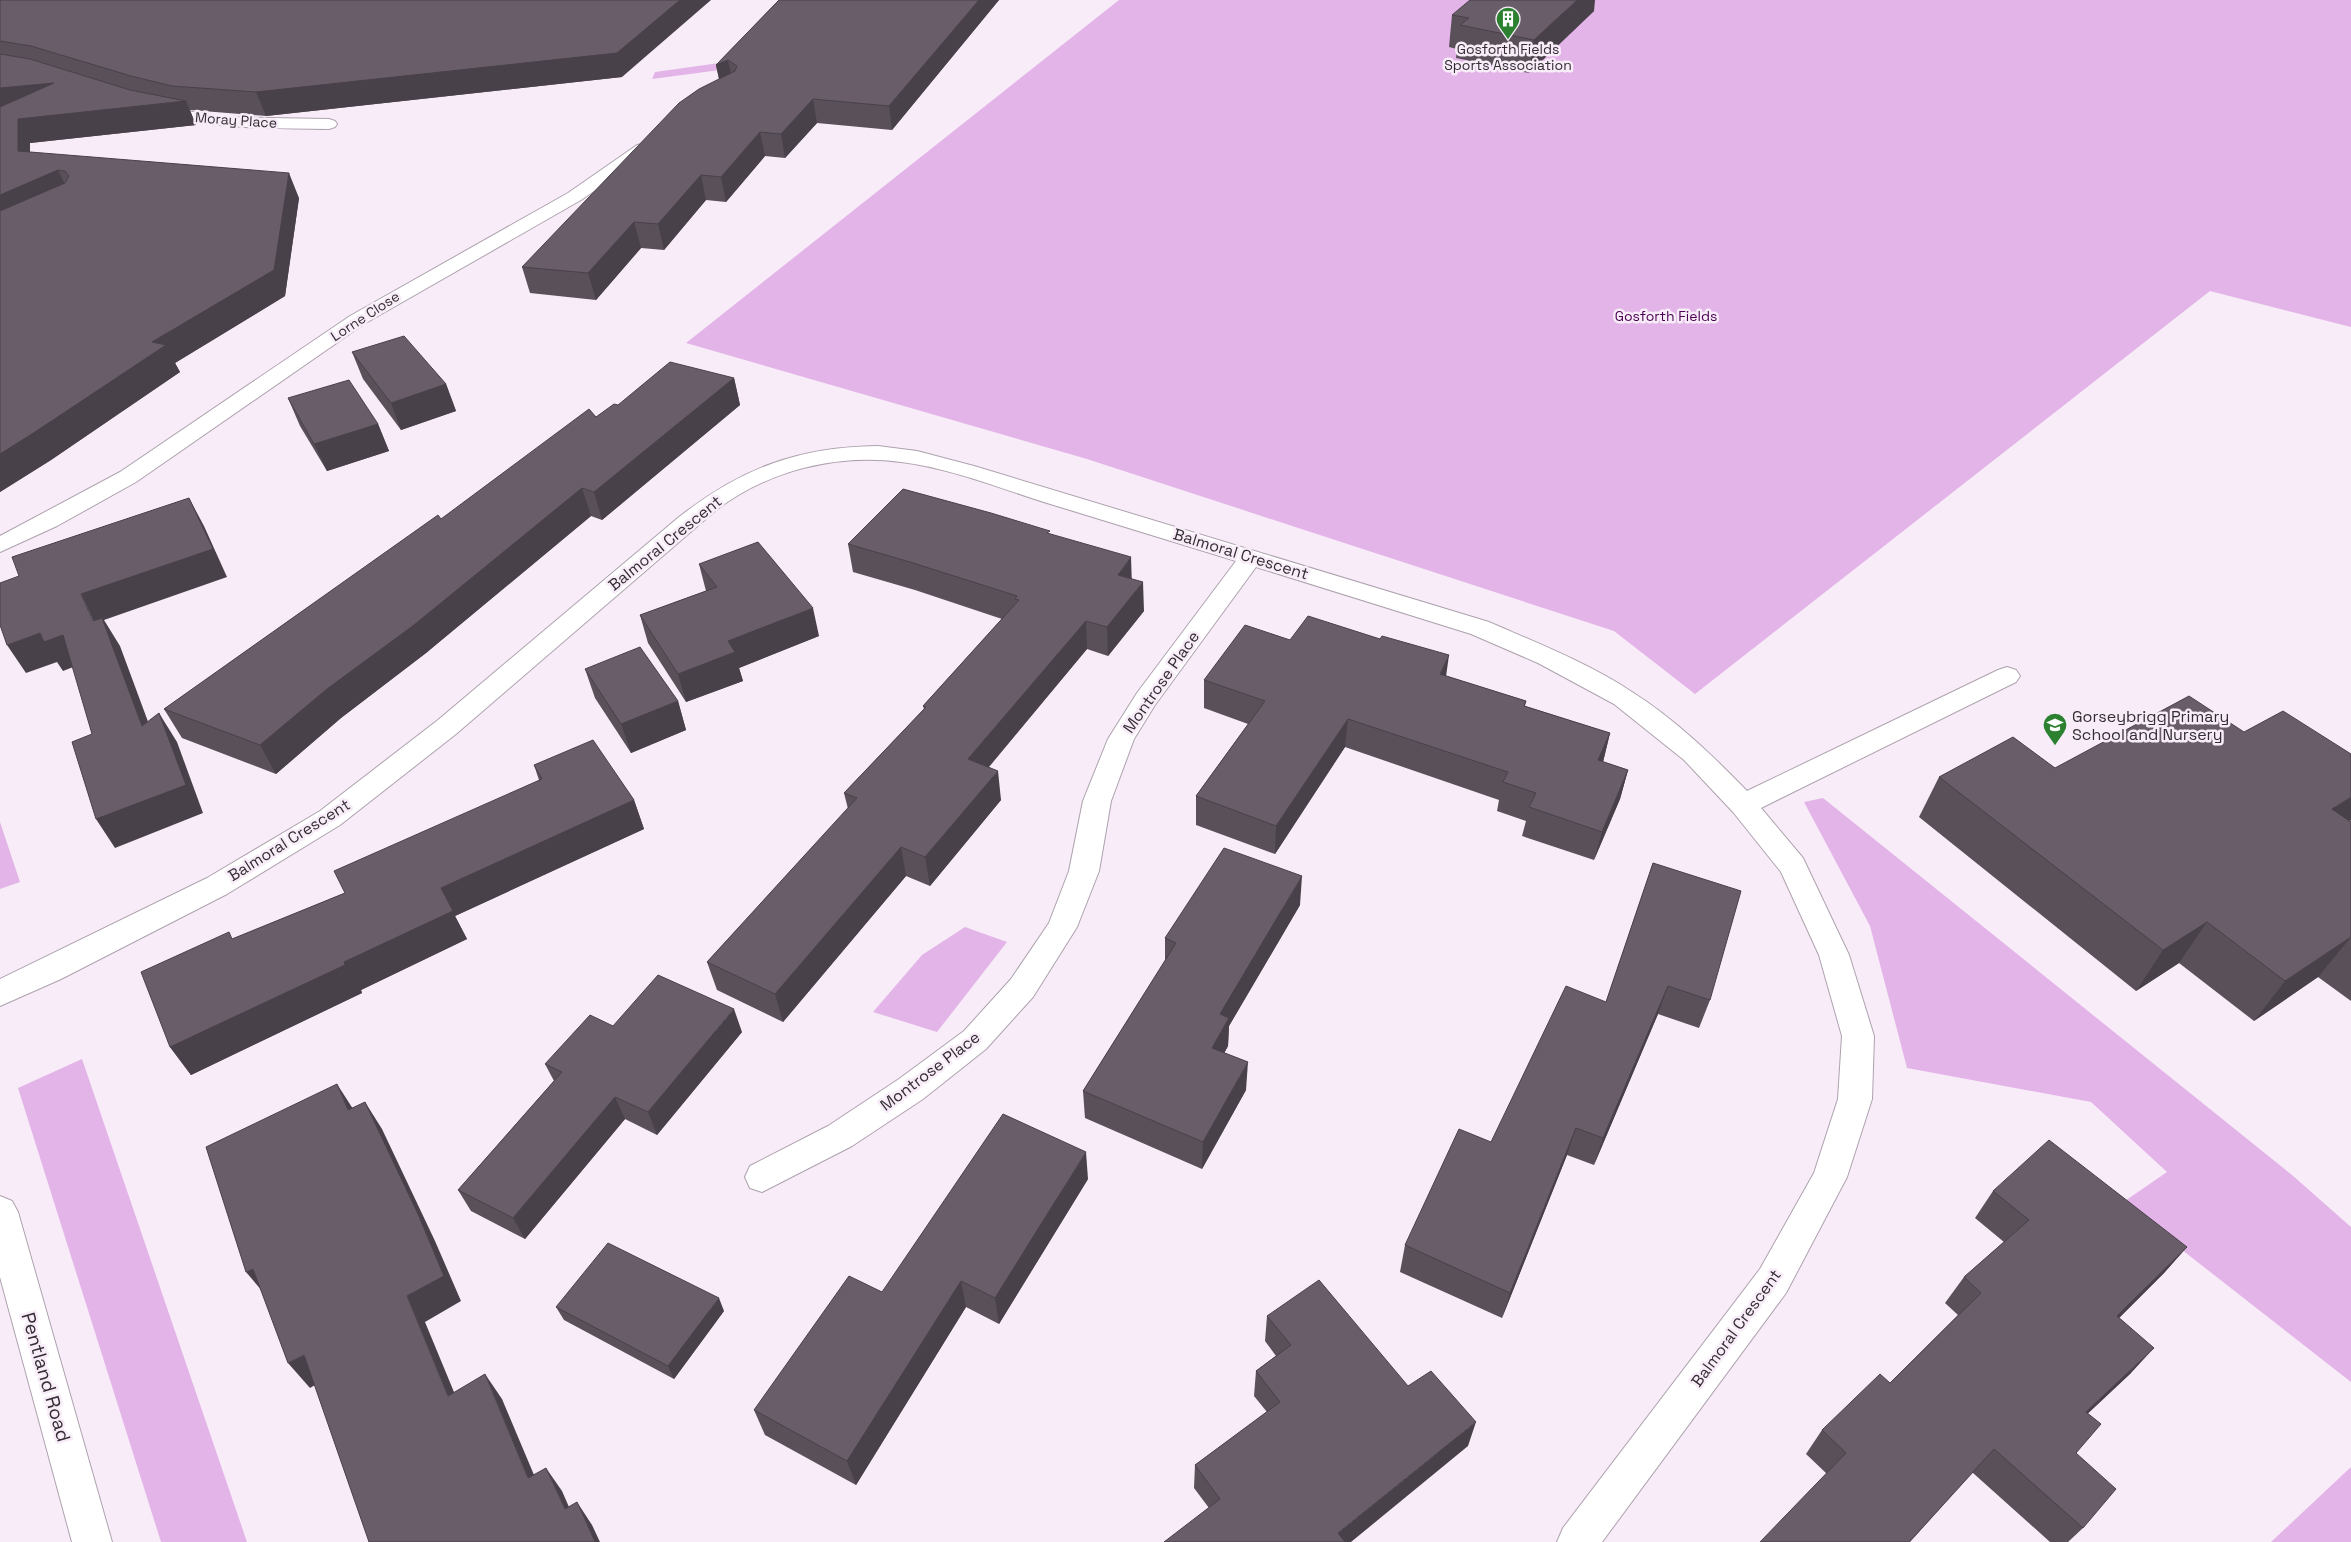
<svg xmlns="http://www.w3.org/2000/svg" width="2351" height="1542" viewBox="0 0 2351 1542" font-family="'Space Grotesk',sans-serif">
<style>
.green{fill:#e3b4e7}
.lines{fill:none;stroke-linecap:round;stroke-linejoin:round}
.minor-casing{stroke:#ada2ae;stroke-width:2}
.minor{fill:#fff;fill-rule:evenodd}
.wall{fill:#59505a}
.shaded-wall{fill:#49414a}
.building{fill:#685d69;stroke:#49414a}
.labels{text-anchor:middle;dominant-baseline:central;stroke-width:5;stroke-linejoin:round;paint-order:stroke}
.far-poi-label{font-size:14px;fill:#312d32;stroke:#f8ecf9}
.far-street-label{font-size:14px;fill:#312d32;stroke:#f8ecf9}
.far-park-label{font-size:14px;fill:#4a0151;stroke:#f8ecf9}
.street-label{font-size:16px;fill:#312d32;stroke:#f8ecf9}
.poi-label{font-size:16px;fill:#312d32;stroke:#f8ecf9;text-anchor:start}
.near-street-label{font-size:19px;fill:#312d32;stroke:#f8ecf9}
</style>
<rect width="100%" height="100%" fill="#f8ecf9"/>
<!-- green -->
<g class="green">
<path d="M1119,0H2351V327L2210,291L1695,694L1614,631L1087,459L686,343Z"/>
<path d="M805,51L743,67L652,79L655,72Z"/>
<path d="M1823,798L2292,1175L2351,1227V1382L2122,1203L2167,1172L2091,1102L1907,1068L1870,926L1804,802Z"/>
<path d="M0,822L20,882L0,889Z"/>
<path d="M965,927L1007,942L937,1032L873,1012L922,955Z"/>
<path d="M82,1059L247,1542H161L18,1088Z"/>
<path d="M2351,1467V1542H2271Z"/>
</g>
<g class="lines">
<defs>
<g id="minor">
<path d="M156,105L219,117L329,119L335,121L337,124L335,127L329,129C268,128 209,129 150,113L148,110L150,107Z"/>
<path d="M643,144L649,145L651,149L649,153L581,200L364,324L136,482L57,526L0,552V536L120,472L350,316L568,193L637,145Z"/>
<path d="M878,446L917,451L974,466L1489,622C1537,643 1588,663 1632,692C1675,719 1712,755 1747,791L1998,670L2007,667L2016,670L2020,676L2016,682L1761,808L1803,858L1849,955L1874,1036L1872,1099L1847,1177L1786,1293L1602,1542H1557L1563,1528L1760,1269L1814,1173L1838,1099L1842,1036L1819,955L1781,872L1733,812L1684,760L1614,704L1538,663L1471,634L1256,567L1155,705L1134,739L1111,801L1099,871L1077,927L1033,997L986,1049L923,1099L852,1146L762,1192L750,1188L745,1177L750,1166L828,1126L899,1079L964,1031L1011,979L1049,923L1069,871L1083,801L1108,739L1137,693L1236,561C1173,542 1110,522 1047,503C999,488 950,468 901,462C837,453 766,471 715,511L456,734L340,825L227,894L61,979L0,1006V979L207,878L320,811L438,720L679,517C742,468 798,447 878,446Z"/>
<path d="M0,1196L12,1201L18,1212L112,1542H72L0,1277Z"/>
</g>
</defs>
<!-- minor casing -->
<use href="#minor" class="minor-casing"/>
<!-- minor -->
<use href="#minor" class="minor"/>
</g>
<!-- wall -->
<g class="wall">
<path d="M0,0L622,77L266,116L190,110L196,125L30,143V152L299,198L285,296L175,363L180,372L51,460L0,492Z"/>
<path d="M779,0H999L892,130L817,123L785,158L765,156L726,202L706,200L664,250L641,248L596,300L530,293L522,267L719,79L716,65Z"/>
<path d="M1594,11L1529,73L1456,58L1457,49L1449,47L1452,15Z"/>
<path d="M352,352L446,384L456,411L401,430L363,379Z"/>
<path d="M734,378L740,405L602,520L591,516L426,653L341,718L276,774L182,738L164,709L441,519L596,417L618,405Z"/>
<path d="M288,398L378,424L389,451L327,471L300,426Z"/>
<path d="M1050,534L1132,579L1144,611L1108,656L1087,649L989,767L1001,800L930,886L906,876L783,1022L717,990L707,962L848,809L844,793L924,709L923,706L1002,619L915,590L853,572L848,544Z"/>
<path d="M699,564L819,636L739,668L743,681L686,702L648,643L640,615L706,591Z"/>
<path d="M1290,640L1446,676L1526,701L1525,706L1610,733L1603,762L1628,770L1620,799L1594,860L1522,836L1526,821L1497,811L1499,800L1345,747L1275,854L1196,825V796L1248,724L1204,708V680Z"/>
<path d="M585,669L678,701L686,730L631,753L595,698Z"/>
<path d="M2244,732L2351,820L2350,821L2351,822V1001L2318,977L2254,1021L2179,963L2136,991L1919,817L1939,777L2055,768Z"/>
<path d="M534,765L634,800L644,829L455,916L467,939L361,990L362,993L191,1075L170,1047L233,939L345,893L539,780Z"/>
<path d="M1653,863L1710,1000L1699,1028L1658,1014L1594,1165L1567,1155L1502,1318L1400,1272L1405,1245L1491,1142L1606,1002Z"/>
<path d="M1300,905L1229,1026L1228,1046L1224,1053L1246,1090L1202,1169L1085,1118L1083,1091L1165,961V938Z"/>
<path d="M613,1026L742,1032L657,1135L625,1119L525,1239L471,1211L458,1190L554,1081L545,1064Z"/>
<path d="M1088,1179L999,1324L966,1307L856,1485L765,1435L754,1410L882,1292Z"/>
<path d="M1993,1191L2187,1247L2164,1273L2119,1318L2131,1373L2088,1413L2076,1453L2083,1528L2068,1542H2050L1973,1473H1826L1806,1454L1822,1430L1890,1383L1958,1315L1945,1303L1964,1277L2004,1242L1975,1218Z"/>
<path d="M556,1307L724,1311L674,1379L564,1320Z"/>
<path d="M1267,1316L1408,1386L1468,1446L1209,1508L1194,1488L1195,1465L1267,1412L1254,1396L1256,1371L1276,1356L1265,1341Z"/>
</g>
<!-- shaded-wall -->
<g class="shaded-wall">
<path d="M680,0H711L622,77L266,116L256,92Z"/>
<path d="M979,0H999L892,130L889,106Z"/>
<path d="M1577,0H1595L1594,11L1529,73L1534,40Z"/>
<path d="M728,60L733,83L721,88L716,65Z"/>
<path d="M54,83L0,113V88Z"/>
<path d="M813,99L817,123L785,158L781,134Z"/>
<path d="M186,101L196,125L30,143V176L18,151V119Z"/>
<path d="M760,132L765,156L726,202L721,177Z"/>
<path d="M58,170L70,195L0,226V195Z"/>
<path d="M289,173L299,198L285,296L175,363L180,372L51,460L0,492V454L152,342Z"/>
<path d="M701,175L706,200L664,250L658,224Z"/>
<path d="M634,222L641,248L596,300L588,273Z"/>
<path d="M734,378L740,405L602,520L594,492Z"/>
<path d="M446,384L456,411L401,430L391,403Z"/>
<path d="M378,424L389,451L327,471L314,444Z"/>
<path d="M582,488L591,516L426,653L341,718L276,774L260,745L327,689Z"/>
<path d="M189,498L204,526L227,577L104,620L120,646L160,754L142,726L81,594Z"/>
<path d="M1131,557L1132,586L1118,575Z"/>
<path d="M1143,582L1144,611L1108,656L1107,627Z"/>
<path d="M813,608L819,636L739,668L743,681L686,702L678,674L728,641Z"/>
<path d="M1086,621L1087,649L971,788L968,759Z"/>
<path d="M40,633L63,635L81,664L63,671L57,662L26,673L7,645Z"/>
<path d="M1449,655L1445,684L1440,674Z"/>
<path d="M678,701L686,730L631,753L621,724Z"/>
<path d="M159,713L177,742L203,813L115,848L96,819Z"/>
<path d="M1348,719L1345,747L1275,854L1276,826Z"/>
<path d="M1610,733L1603,762L1598,760Z"/>
<path d="M1628,770L1620,799L1594,860L1602,832Z"/>
<path d="M998,771L1001,800L930,886L925,857Z"/>
<path d="M2351,797V820L2302,850L2332,809Z"/>
<path d="M634,800L644,829L455,916L467,939L361,990L362,993L191,1075L170,1047L344,962L441,888Z"/>
<path d="M901,847L906,876L783,1022L775,994Z"/>
<path d="M1302,876L1300,905L1229,1026L1228,1046L1212,1076V1048L1220,1014Z"/>
<path d="M2207,922L2179,963L2136,991L2163,950Z"/>
<path d="M2351,937L2318,977L2254,1021L2285,981Z"/>
<path d="M1668,986L1658,1014L1594,1165L1603,1138Z"/>
<path d="M734,1009L742,1032L657,1135L648,1112Z"/>
<path d="M1248,1062L1246,1090L1202,1169L1203,1142Z"/>
<path d="M337,1084L355,1112L348,1110Z"/>
<path d="M615,1097L625,1119L525,1239L513,1218Z"/>
<path d="M365,1102L382,1129L435,1241L461,1301L425,1322L466,1421L448,1396L407,1296Z"/>
<path d="M1576,1128L1567,1155L1502,1318L1510,1293Z"/>
<path d="M1086,1152L1088,1179L999,1324L995,1298Z"/>
<path d="M2187,1247L2164,1273L2095,1342L2117,1316Z"/>
<path d="M253,1269L268,1298L246,1272Z"/>
<path d="M961,1281L966,1307L856,1485L847,1461Z"/>
<path d="M719,1298L724,1311L674,1379L668,1366Z"/>
<path d="M2154,1348L2131,1373L2064,1436L2086,1412Z"/>
<path d="M304,1355L325,1379L310,1388L288,1363Z"/>
<path d="M485,1374L502,1399L545,1501L528,1478Z"/>
<path d="M1476,1422L1468,1446L1351,1542H1336L1338,1533Z"/>
<path d="M1994,1449L1910,1542H1909Z"/>
<path d="M546,1468L562,1491L580,1532L565,1509Z"/>
<path d="M577,1502L592,1525L600,1542H595Z"/>
</g>
<!-- building -->
<g class="building">
<path d="M0,0H680L617,53L256,92L172,86L131,76L31,46L0,41Z"/>
<path d="M779,0H979L889,106L813,99L781,134L760,132L721,177L701,175L658,224L634,222L588,273L522,267L679,103L699,89L735,71L737,66L728,60L716,65Z"/>
<path d="M1470,0H1577L1534,40L1460,25L1469,18L1452,15Z"/>
<path d="M0,54L30,59L130,90L186,101L18,119V151L289,173L274,270L152,342L166,345L35,432L0,454V211L65,183L69,176L65,171L58,170L0,195V107L54,83L0,88Z"/>
<path d="M404,336L446,384L391,403L352,352Z"/>
<path d="M670,362L734,378L594,492L582,488L414,625L327,689L260,745L164,709L438,515L441,519L589,409L596,417L614,404L618,405Z"/>
<path d="M349,380L378,424L314,444L288,398Z"/>
<path d="M903,489L991,513L1050,531L1047,533L1131,557L1118,575L1143,582L1107,627L1086,621L968,759L998,771L925,857L901,847L775,994L707,962L857,798L844,793L926,707L923,706L1019,600L1015,599L1017,596L910,562L848,544Z"/>
<path d="M189,498L213,549L81,594L93,621L102,618L142,726L159,713L186,785L96,819L72,742L92,734L63,635L44,642L40,633L7,645L0,625V583L19,576L12,557Z"/>
<path d="M758,542L813,608L728,641L735,652L678,674L640,615L717,587L699,564Z"/>
<path d="M1308,616L1380,639L1382,636L1449,655L1440,674L1526,701L1524,706L1610,733L1598,760L1628,770L1602,832L1529,807L1536,793L1503,782L1508,772L1348,719L1276,826L1196,796L1265,701L1204,680L1245,625L1290,640Z"/>
<path d="M640,647L678,701L621,724L585,669Z"/>
<path d="M2189,696L2244,732L2283,711L2351,754V797L2332,809L2351,822V937L2285,981L2207,922L2163,950L1939,777L2013,737L2055,768Z"/>
<path d="M593,740L634,800L441,888L453,911L344,962L345,965L170,1047L141,972L229,932L232,939L345,893L334,871L542,779L534,765Z"/>
<path d="M1224,848L1302,876L1220,1014L1229,1018L1212,1048L1248,1062L1203,1142L1083,1091L1176,943L1165,938Z"/>
<path d="M1653,863L1741,891L1710,1000L1668,986L1603,1138L1576,1128L1510,1293L1405,1245L1459,1129L1491,1142L1566,986L1606,1002Z"/>
<path d="M658,975L734,1009L648,1112L615,1097L513,1218L458,1190L562,1072L545,1064L590,1015L613,1026Z"/>
<path d="M337,1084L348,1110L365,1102L418,1214L444,1276L407,1296L448,1396L485,1374L528,1478L546,1468L565,1509L577,1502L595,1542H369L304,1355L288,1363L253,1269L246,1272L206,1147Z"/>
<path d="M1003,1114L1086,1152L995,1298L961,1281L847,1461L754,1410L849,1276L882,1292Z"/>
<path d="M2049,1140L2187,1247L2117,1316L2154,1348L2086,1412L2101,1424L2076,1453L2116,1489L2083,1528L1994,1449L1909,1542H1760L1846,1453L1822,1430L1880,1374L1890,1383L1981,1293L1964,1277L2029,1220L1993,1191Z"/>
<path d="M608,1243L719,1298L668,1366L556,1307Z"/>
<path d="M1319,1280L1408,1386L1431,1371L1476,1422L1338,1533L1345,1542H1164L1220,1499L1195,1465L1280,1402L1256,1371L1291,1345L1267,1316Z"/>
</g>
<!-- icons -->
<defs>
<symbol id="building-pin" viewBox="-11 -11 22 30"><path d="M0 17L-7.5 6A9.5 9.5 0 1 1 7.5 6Z" fill="#2b812f" stroke="#f8ecf9"/><path d="M-4-6H4V6H1V3H-1V6H-4ZM-2.5-4.3h1.7v1.8h-1.7ZM.8-4.3h1.7v1.8H.8ZM-2.5-1h1.7V.8h-1.7ZM.8-1h1.7V.8H.8Z" fill="#fff"/></symbol>
<symbol id="school-pin" viewBox="-11 -11 22 30"><path d="M0 17L-7.5 6A9.5 9.5 0 1 1 7.5 6Z" fill="#2b812f" stroke="#f8ecf9"/><path d="M0-5L7-2L0 1L-7-2ZM-4 1L0 2.5L4 1V4Q0 6-4 4Z" fill="#fff"/></symbol>
</defs>
<g fill-rule="evenodd">
<use href="#building-pin" x="1494" y="5" width="28" height="38"/>
<use href="#school-pin" x="2041" y="711" width="28" height="38"/>
</g>
<g class="labels">
<!-- far-poi labels -->
<g class="far-poi-label">
<text x="1508" y="49">Gosforth Fields<tspan x="1508" dy="16">Sports Association</tspan></text>
</g>
<!-- far-street labels -->
<g class="far-street-label">
<text transform="translate(236 120) rotate(4)">Moray Place</text>
<text transform="translate(365 316) rotate(-33)">Lorne Close</text>
</g>
<!-- far-park labels -->
<g class="far-park-label">
<text x="1666" y="316">Gosforth Fields</text>
</g>
<!-- street labels -->
<g class="street-label">
<text transform="translate(665 543) rotate(-39)">Balmoral Crescent</text>
<text transform="translate(1241 554) rotate(17)">Balmoral Crescent</text>
<text transform="translate(1161 682) rotate(-55)">Montrose Place</text>
<text transform="translate(289 840) rotate(-32)">Balmoral Crescent</text>
<text transform="translate(930 1071) rotate(-37)">Montrose Place</text>
<text transform="translate(1736 1328) rotate(-54)">Balmoral Crescent</text>
</g>
<!-- poi labels -->
<g class="poi-label">
<text x="2072" y="716">Gorseybrigg Primary<tspan x="2072" dy="18">School and Nursery</tspan></text>
</g>
<!-- near-street labels -->
<g class="near-street-label">
<text transform="translate(46 1377) rotate(74)">Pentland Road</text>
</g>
</g>
</svg>
